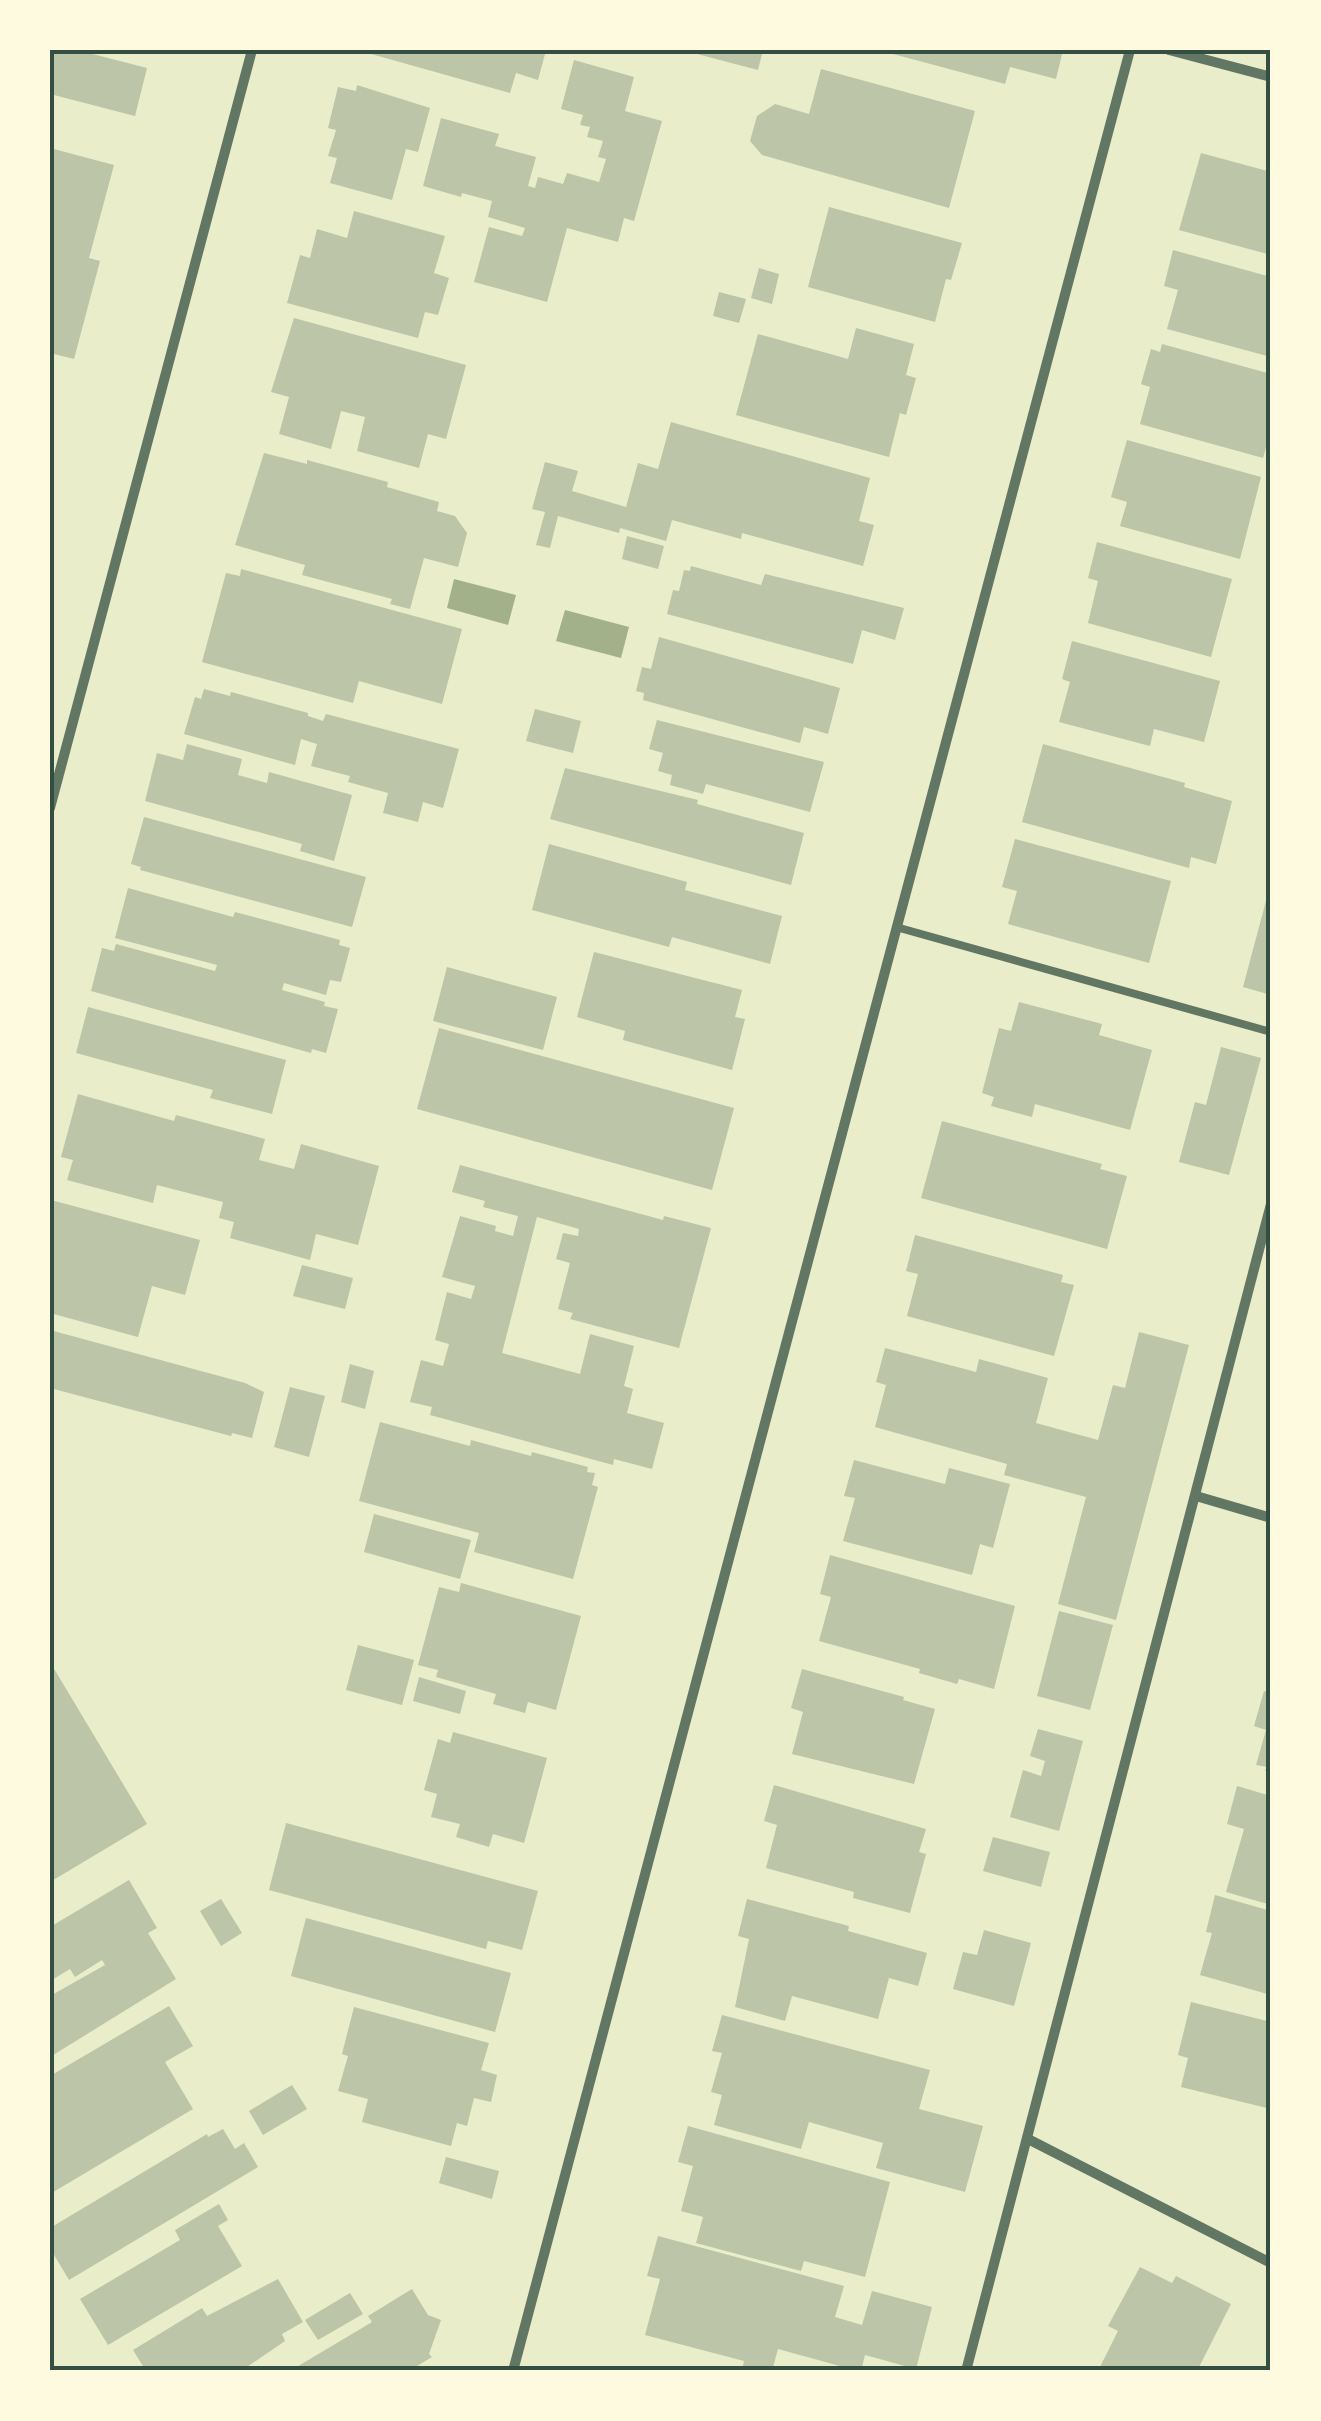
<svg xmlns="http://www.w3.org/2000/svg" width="1321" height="2421" viewBox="0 0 1321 2421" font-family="Quicksand,sans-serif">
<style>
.water{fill:#a3b18a}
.building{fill:#bcc5a7}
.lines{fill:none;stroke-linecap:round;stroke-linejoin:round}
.service{stroke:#617663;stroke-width:8}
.minor{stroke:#617663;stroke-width:10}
.neatline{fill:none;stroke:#344e41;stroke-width:4}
</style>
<rect width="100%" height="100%" fill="#e9edc9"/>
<!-- water -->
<g class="water">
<path d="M454,579L516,595L508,625L447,608Z"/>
<path d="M565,610L629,627L621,658L556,641Z"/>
</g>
<!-- building -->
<g class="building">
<path d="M50,50H77L147,68L135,116L50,94Z"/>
<path d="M357,50H527L545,54L538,80L516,73L510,93Z"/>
<path d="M698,50H763L758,70L697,54Z"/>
<path d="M1063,50L1056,79L1010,67L1005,84L882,51Z"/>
<path d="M574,60L634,77L625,111L662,121L634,221L624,218L618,242L567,228L547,302L474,282L489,227L522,236L525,228L488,217L492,201L462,193L461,197L423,186L441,118L499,134L495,146L536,157L528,186L535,188L538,177L563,184L567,173L599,182L606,159L598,157L603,141L587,137L590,127L580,125L583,115L561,109Z"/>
<path d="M821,69L975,111L949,208L762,155L750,141L757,116L775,104L809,114Z"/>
<path d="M357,85L430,108L418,152L406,149L392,200L330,183L337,158L328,156L336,130L328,128L338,87L356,91Z"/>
<path d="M50,148L114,165L89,258L100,261L74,359L50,353Z"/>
<path d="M1201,153L1271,172V255L1179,230Z"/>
<path d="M829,207L962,243L951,280L946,279L935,322L808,287Z"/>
<path d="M354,211L445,236L434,273L449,278L438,315L425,312L418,338L287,303L300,255L310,258L317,229L347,238Z"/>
<path d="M1173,250L1271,277V357L1167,329L1178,290L1164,286Z"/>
<path d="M759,268L779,274L772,304L751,298Z"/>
<path d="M719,292L746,299L739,323L713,316Z"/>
<path d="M294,318L466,365L446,439L428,434L419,468L357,451L365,417L341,411L331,449L279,434L289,397L271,392Z"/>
<path d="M856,328L914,344L906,375L916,378L906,415L900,413L889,457L736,415L758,334L848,359Z"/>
<path d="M1162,344L1271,374V430L1263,458L1140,424L1150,387L1141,384L1151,349L1160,352Z"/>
<path d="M671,422L870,478L859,521L874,525L863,566L742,533L741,539L672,520L666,541L620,528L619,533L558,516L550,548L536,545L545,512L532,509L545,462L578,471L572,491L626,507L638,463L658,469Z"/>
<path d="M1127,440L1261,477L1240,559L1120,526L1127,502L1111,497Z"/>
<path d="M264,453L307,464V460L388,482L387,487L439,502L437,511L455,516L467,533L458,567L424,558L410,609L390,604L392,599L302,575L305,565L235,545Z"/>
<path d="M627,536L664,546L658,569L622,559Z"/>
<path d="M1097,542L1232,579L1211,657L1088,623L1098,581L1088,578Z"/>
<path d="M691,566L761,585L765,574L904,608L895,640L862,630L853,664L667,614L673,590L679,591L684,570L690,571Z"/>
<path d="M241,569L462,629L442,704L359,681L353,703L202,662L226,573L240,576Z"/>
<path d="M659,637L840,688L828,734L804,727L800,743L643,700L644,693L636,691L642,667L651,669Z"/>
<path d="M1072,641L1220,681L1204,742L1154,729L1150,746L1059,722L1070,682L1062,679Z"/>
<path d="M204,689L230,696L231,692L308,713V716L323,721L326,714L459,749L443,808L423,802L418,822L383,813L388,793L348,782L350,776L311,766L317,744L301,739L295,765L184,734L195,697L201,699Z"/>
<path d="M535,709L581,721L573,753L526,741Z"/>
<path d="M657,720L824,762L810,812L706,784L703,794L670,785L672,775L658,771L663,753L649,749Z"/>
<path d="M187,744L242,759L238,775L267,783L269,772L352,795L334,861L300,851L302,844L145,801L157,753L183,760Z"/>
<path d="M1043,744L1185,783L1184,787L1232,801L1216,864L1191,857L1189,868L1022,822Z"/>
<path d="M565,768L698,800L697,804L804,833L791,885L550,819Z"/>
<path d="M144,817L366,877L352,927L140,870L141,867L131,864Z"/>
<path d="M1015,839L1171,881L1149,963L1008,924L1017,891L1002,887Z"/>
<path d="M549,844L687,882L685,890L782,916L770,964L672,937L669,947L532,910Z"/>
<path d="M128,888L233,917L235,912L340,940L339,945L350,948L341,982L330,980L326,995L284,983L282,990L325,1002L324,1006L338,1009L326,1053L312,1049L311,1053L91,991L102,948L114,951L116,944L215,971L217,965L115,938Z"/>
<path d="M1267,897L1271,898V995L1243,987Z"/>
<path d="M594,952L742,990L735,1017L745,1019L732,1070L623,1040L625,1031L577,1017Z"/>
<path d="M447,967L557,997L543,1050L433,1021Z"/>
<path d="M1019,1002L1102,1024L1099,1035L1152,1050L1130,1130L1035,1104L1032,1117L991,1106L994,1097L982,1093L999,1028L1011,1031Z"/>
<path d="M88,1007L286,1060L272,1114L210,1098L213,1090L76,1053Z"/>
<path d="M439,1028L734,1108L712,1190L417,1109Z"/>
<path d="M1221,1047L1261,1058L1229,1175L1179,1162L1195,1102L1206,1105Z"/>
<path d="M78,1094L174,1121L176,1115L265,1139L259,1160L294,1169L301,1144L379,1166L358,1245L316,1234L310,1260L230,1238L234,1222L219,1218L223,1202L157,1185L153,1203L67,1180L73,1160L61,1157Z"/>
<path d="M942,1121L1102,1164L1100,1169L1127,1176L1107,1249L921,1198Z"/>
<path d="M460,1165L663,1220L664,1216L711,1228L679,1348L570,1319L573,1313L558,1309L570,1263L556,1259L563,1233L578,1236L579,1229L537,1217L502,1353L580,1374L590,1334L634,1346L624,1386L633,1389L627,1413L664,1423L652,1469L614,1459L613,1465L430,1415L432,1407L410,1402L421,1360L443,1366L449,1344L435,1340L447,1292L471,1299L475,1286L442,1277L460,1216L496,1226L495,1231L513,1236L518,1216L483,1207L485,1201L452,1192Z"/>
<path d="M51,1200L200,1240L185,1295L152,1286L138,1337L50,1313Z"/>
<path d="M915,1235L1063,1275L1061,1282L1074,1285L1054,1356L907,1316L918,1274L906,1271Z"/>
<path d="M302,1265L353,1278L345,1309L293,1296Z"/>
<path d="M50,1330L245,1383L264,1392L252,1438L232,1433L231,1436L50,1388Z"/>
<path d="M1139,1332L1189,1345L1116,1620L1058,1604L1086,1497L1004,1475L1007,1464L875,1427L886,1385L876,1382L885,1348L976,1372L979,1359L1048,1378L1036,1423L1098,1440L1113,1385L1125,1388Z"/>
<path d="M350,1364L374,1371L365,1409L341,1402Z"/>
<path d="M290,1387L325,1396L309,1457L274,1447Z"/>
<path d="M380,1422L470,1446L471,1440L531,1456L532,1452L588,1467L587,1472L595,1473L592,1485L598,1487L573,1579L474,1552L479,1533L359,1501Z"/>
<path d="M854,1460L945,1484L949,1468L1010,1484L993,1548L980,1544L972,1575L843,1541L855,1498L844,1496Z"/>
<path d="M374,1514L471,1540L460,1579L364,1552Z"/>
<path d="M830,1555L1015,1606L994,1689L959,1679L957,1684L919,1673L920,1669L819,1641L831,1597L820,1594Z"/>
<path d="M461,1583L581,1616L556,1710L528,1702L525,1713L493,1704L496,1694L436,1677L438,1670L418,1665L439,1587L459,1592Z"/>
<path d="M1059,1611L1113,1625L1090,1710L1037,1696Z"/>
<path d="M358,1645L414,1660L402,1705L346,1690Z"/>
<path d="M50,1662L147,1824L50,1882Z"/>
<path d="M802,1669L904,1697L903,1700L935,1709L914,1784L792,1754L803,1712L791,1708Z"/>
<path d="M419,1677L466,1691L460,1714L413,1701Z"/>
<path d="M1264,1691L1271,1693V1773L1265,1771L1267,1767L1256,1765L1266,1730L1254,1726Z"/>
<path d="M1038,1729L1083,1741L1059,1831L1010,1817L1023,1770L1041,1776L1045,1761L1030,1756Z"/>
<path d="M453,1732L547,1758L524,1843L493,1834L489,1847L456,1837L460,1824L431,1817L437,1794L424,1790L438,1739L450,1743Z"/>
<path d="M774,1785L926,1829L919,1852L926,1854L910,1913L853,1898L854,1892L766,1868L777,1825L764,1821Z"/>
<path d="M1237,1786L1271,1796V1905L1226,1892L1244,1829L1227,1824Z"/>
<path d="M286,1823L538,1891L522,1950L488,1941L486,1949L269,1890Z"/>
<path d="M993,1837L1050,1852L1041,1887L983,1871Z"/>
<path d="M129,1880L157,1928L148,1933L176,1979L50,2057V1996L105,1965L102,1960L75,1977L70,1969L50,1981V1927Z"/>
<path d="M1215,1895L1271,1911V1995L1200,1975L1212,1933L1206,1932Z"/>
<path d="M221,1899L242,1933L221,1946L200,1911Z"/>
<path d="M747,1899L849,1926L848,1931L927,1953L918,1986L889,1978L878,2019L792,1996L785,2021L735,2007L749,1939L738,1936Z"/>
<path d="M306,1918L511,1973L495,2032L291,1976Z"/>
<path d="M984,1930L1031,1943L1014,2006L953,1989L963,1952L977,1955Z"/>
<path d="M1191,2002L1271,2022V2109L1181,2087L1188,2058L1178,2055Z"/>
<path d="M169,2006L193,2046L165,2062L193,2109L50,2194V2076Z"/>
<path d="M354,2007L489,2043L481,2070L497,2075L491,2102L474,2098L467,2126L457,2123L451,2146L362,2122L368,2099L338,2091L348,2056L342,2054Z"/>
<path d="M722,2015L930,2070L919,2109L983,2126L965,2192L876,2168L883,2143L809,2122L801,2149L714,2125L722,2095L711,2092L722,2053L712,2051Z"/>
<path d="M292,2085L307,2109L263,2135L249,2111Z"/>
<path d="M688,2126L890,2182L865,2277L804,2261L801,2271L696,2243L703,2217L681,2211L693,2166L678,2162Z"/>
<path d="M223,2129L235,2149L244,2143L258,2167L69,2280L50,2248V2228L207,2134L208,2137Z"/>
<path d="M446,2157L499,2171L492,2199L439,2183Z"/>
<path d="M219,2204L228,2220L218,2226L242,2266L108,2345L80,2299L180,2240L175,2230Z"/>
<path d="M658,2236L844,2286L835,2317L862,2325L872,2291L932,2307L916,2369L865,2355L861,2371H858L778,2349L772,2371H742L744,2361L645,2335L660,2279L647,2276Z"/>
<path d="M1140,2267L1172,2283L1176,2276L1231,2304L1197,2371H1098L1118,2331L1108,2326Z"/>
<path d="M278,2279L303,2322L282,2334L285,2341L241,2371H146L133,2350L202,2308L207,2316Z"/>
<path d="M412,2289L428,2315L441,2320L429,2354L432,2357L409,2371H290L372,2322L368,2316Z"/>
<path d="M350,2293L363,2314L318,2340L305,2320Z"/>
</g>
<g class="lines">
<!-- service -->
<path class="service" d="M896,927L1271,1032"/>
<!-- minor -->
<g class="minor">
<path d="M1169,50L1271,77"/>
<path d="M50,808L252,50"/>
<path d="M1196,1496L1271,1518"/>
<path d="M1028,2139L1271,2263"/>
<path d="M513,2371L1130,50"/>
<path d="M966,2371L1271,1204"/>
</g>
</g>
<!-- border -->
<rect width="1321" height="2421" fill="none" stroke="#fefae0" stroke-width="105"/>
<rect x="52" y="52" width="1216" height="2316" class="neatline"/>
</svg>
